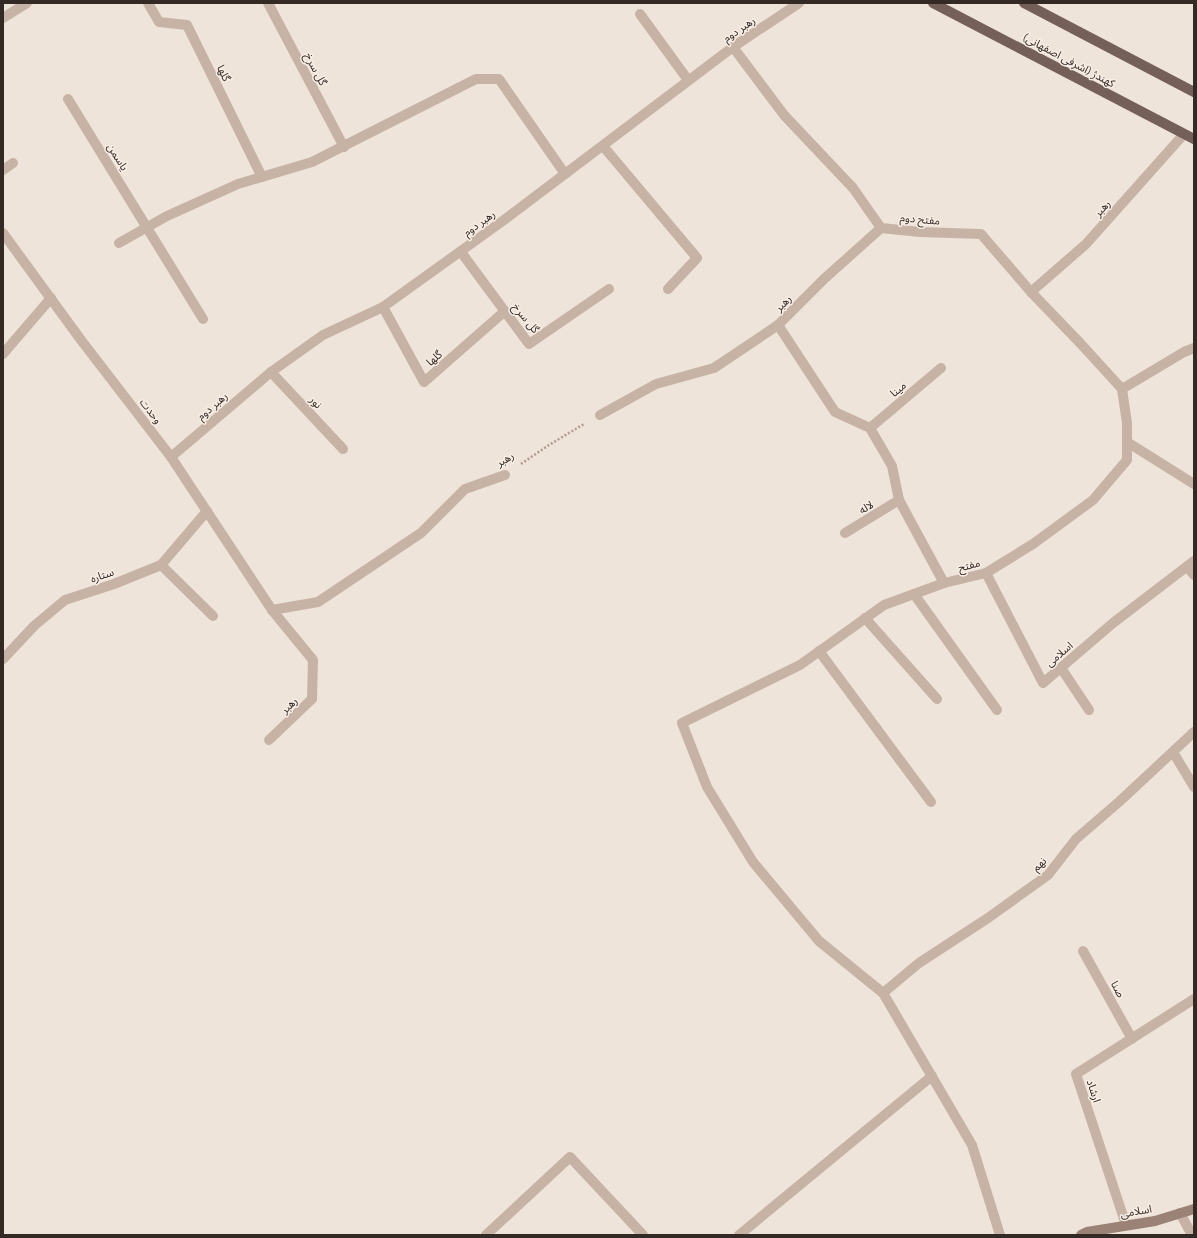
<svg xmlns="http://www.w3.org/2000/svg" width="1197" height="1238" viewBox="0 0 1197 1238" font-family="'IBM Plex Sans','Noto Sans Arabic',sans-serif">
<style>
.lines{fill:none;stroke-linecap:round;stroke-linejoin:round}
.path{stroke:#b29d90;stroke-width:2.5;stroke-dasharray:2 2;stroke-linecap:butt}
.street{stroke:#c7b3a6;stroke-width:10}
.secondary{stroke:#9a8277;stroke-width:10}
.primary{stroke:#746058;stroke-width:10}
.labels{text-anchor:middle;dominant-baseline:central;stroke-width:3;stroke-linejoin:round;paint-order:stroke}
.street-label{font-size:11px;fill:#332a26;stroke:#f8eee5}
</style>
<rect width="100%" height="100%" fill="#efe4d9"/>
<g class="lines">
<!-- path -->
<path class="path" d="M521,464L549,445L584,424"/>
<!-- street -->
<g class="street">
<path d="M148,3L159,22L187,25L262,177"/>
<path d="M268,3L344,147"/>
<path d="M640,14L688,80"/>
<path d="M3,18L27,3"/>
<path d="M733,47L784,115L853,188L881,228L920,232L981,234L1031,292L1081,344L1122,389"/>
<path d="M68,99L203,319"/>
<path d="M603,146L697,258L668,289"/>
<path d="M3,170L13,163"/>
<path d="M3,233L81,340L171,457L272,610"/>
<path d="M119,243L167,216L238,184L312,162L476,79H499L565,174"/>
<path d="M461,252L529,344L609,289"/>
<path d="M1031,292L1086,244L1184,134"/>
<path d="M383,307L424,382L505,311"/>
<path d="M778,325L835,412L870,428L892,466L899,500L944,583"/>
<path d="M3,354L51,298"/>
<path d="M271,372L343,449"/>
<path d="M600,415L656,384L714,368L778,325L824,279L881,228"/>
<path d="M870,428L941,368"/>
<path d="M1127,442L1194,484"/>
<path d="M171,457L271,372L323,335L383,307L504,220L733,47L799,3"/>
<path d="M845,533L899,500"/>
<path d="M161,565L213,616"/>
<path d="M1187,567L1194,575"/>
<path d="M986,573L1043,683L1113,623L1194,561"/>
<path d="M914,594L997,710"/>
<path d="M865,618L937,699"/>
<path d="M819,651L931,802"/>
<path d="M3,659L34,626L65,600L114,584L161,565L207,511"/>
<path d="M1061,668L1089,710"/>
<path d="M269,740L312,699L313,660L272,610L318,602L421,533L465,489L505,475"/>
<path d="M1173,752L1194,787"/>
<path d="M1083,951L1132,1039"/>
<path d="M883,993L919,963L988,918L1048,875L1076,839L1120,801L1194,732"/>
<path d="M1180,1213L1192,1235"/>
<path d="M1126,1225L1076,1074L1194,999"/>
<path d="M486,1235L570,1157L643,1235"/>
<path d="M739,1235L932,1076"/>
<path d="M1000,1235L972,1145L883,993L819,941L753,862L707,787L682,723L800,665L884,605L944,583L986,573L1033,544L1093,500L1127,460V423L1122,389L1184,352L1194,348"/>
</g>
<!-- secondary -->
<path class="secondary" d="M1081,1235L1087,1232L1155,1221L1194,1209"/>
<!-- primary -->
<g class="primary">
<path d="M933,3L1194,139"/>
<path d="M1024,3L1194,92"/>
</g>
</g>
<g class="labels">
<!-- street labels -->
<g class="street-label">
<text transform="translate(739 29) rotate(-34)">رهبر دوم</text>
<text transform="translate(1069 60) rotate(28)">کهندژ (اشرفی اصفهانی)</text>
<text transform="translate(316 69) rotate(62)">گل سرخ</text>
<text transform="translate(224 73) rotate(64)">گلها</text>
<text transform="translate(118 157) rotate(58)">یاسمن</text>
<text transform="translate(1102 208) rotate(-48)">رهبر</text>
<text transform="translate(920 219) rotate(5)">مفتح دوم</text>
<text transform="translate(479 223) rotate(-36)">رهبر دوم</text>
<text transform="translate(783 303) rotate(-45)">رهبر</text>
<text transform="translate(526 318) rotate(50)">گل سرخ</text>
<text transform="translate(434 358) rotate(-41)">گلها</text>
<text transform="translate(898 389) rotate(-40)">مینا</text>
<text transform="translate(316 402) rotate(47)">نور</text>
<text transform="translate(212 406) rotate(-41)">رهبر دوم</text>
<text transform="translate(151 411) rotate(52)">وحدت</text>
<text transform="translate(505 459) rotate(-31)">رهبر</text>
<text transform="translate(866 507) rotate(-31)">لاله</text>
<text transform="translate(969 565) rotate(-15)">مفتح</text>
<text transform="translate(102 575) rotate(-19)">ستاره</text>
<text transform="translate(1059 654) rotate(-40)">اسلامی</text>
<text transform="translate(289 705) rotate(-44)">رهبر</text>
<text transform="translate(1039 864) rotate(-44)">نهم</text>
<text transform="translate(1118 989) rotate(61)">صنا</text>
<text transform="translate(1094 1091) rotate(72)">ارشاد</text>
<text transform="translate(1136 1211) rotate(-10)">اسلامی</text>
</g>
</g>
<!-- border -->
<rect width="1197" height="1238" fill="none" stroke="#332a26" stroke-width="8"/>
</svg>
